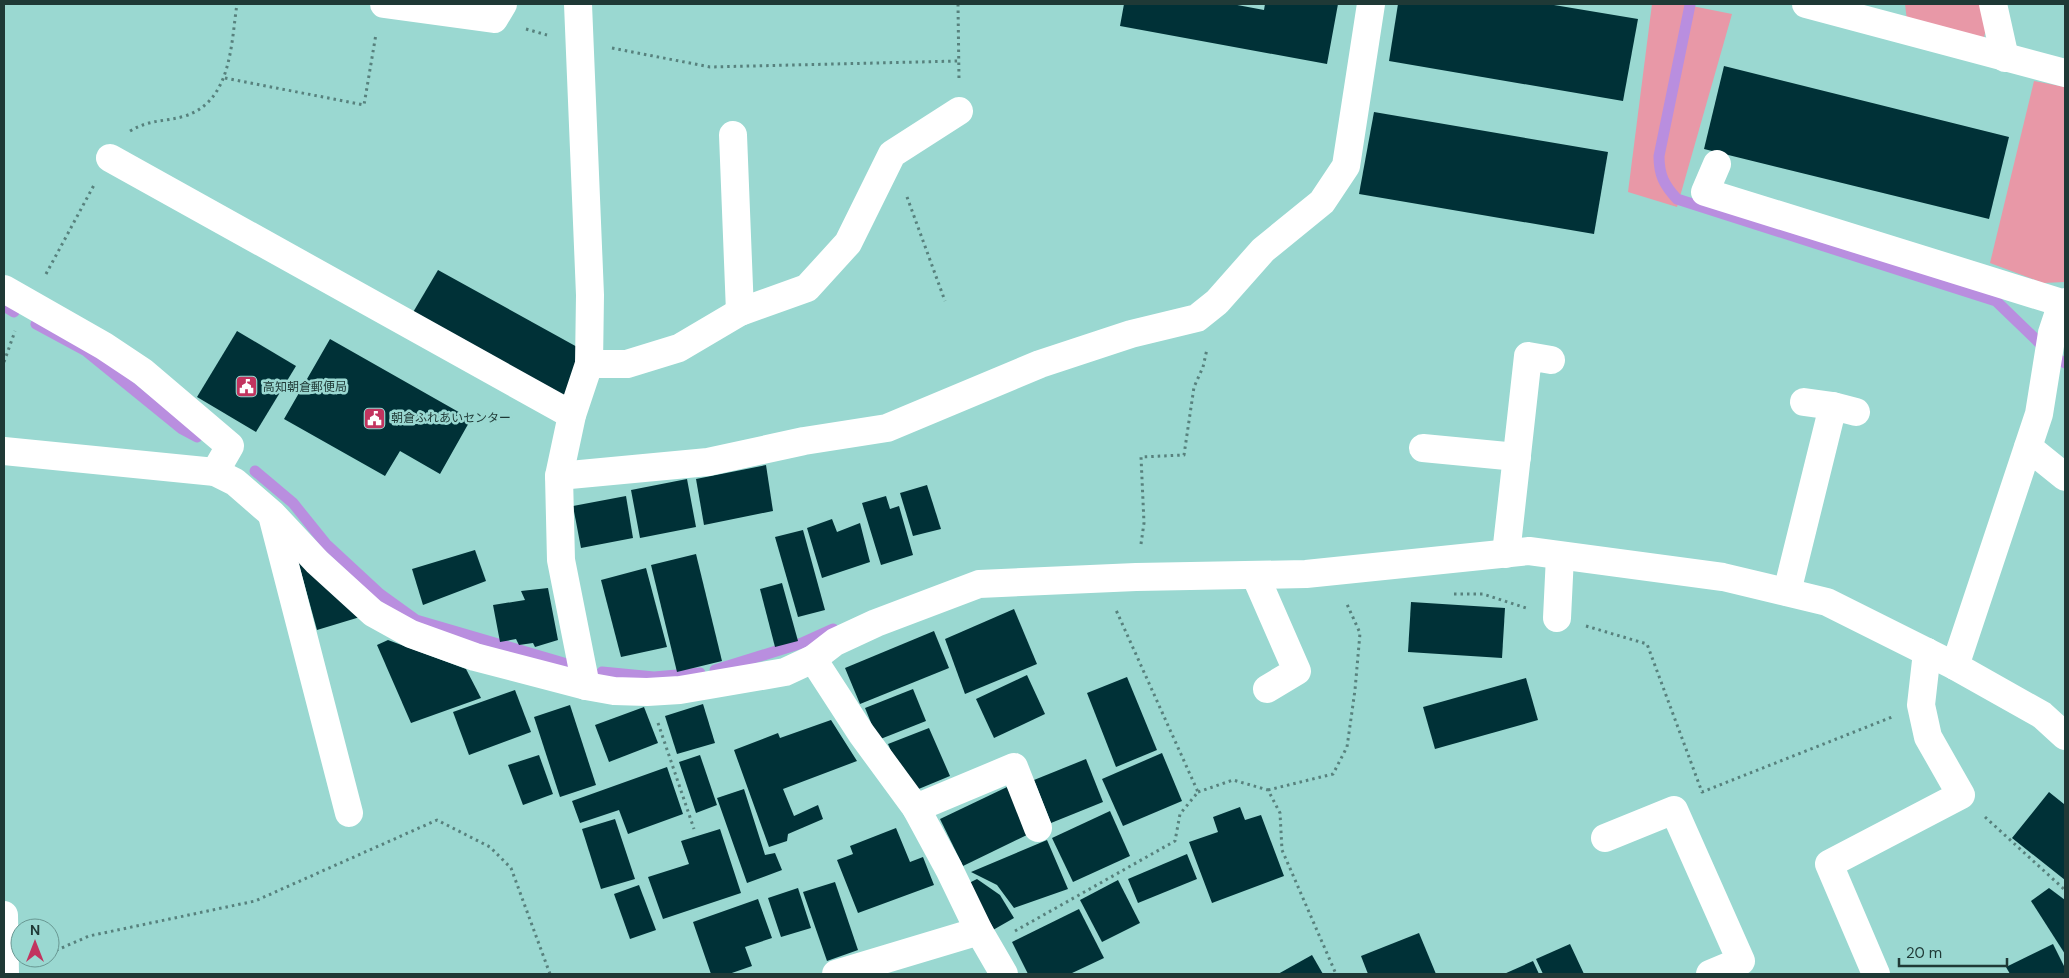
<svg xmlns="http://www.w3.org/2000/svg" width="2069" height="978" viewBox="0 0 2069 978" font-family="'DM Sans','Noto Sans JP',sans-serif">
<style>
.green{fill:#e898a7}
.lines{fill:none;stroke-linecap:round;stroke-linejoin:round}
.stream{stroke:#b98edf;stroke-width:11}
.building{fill:#003137}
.path{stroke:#57817d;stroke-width:3;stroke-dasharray:2.5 4;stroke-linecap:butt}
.street{stroke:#fff;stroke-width:28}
.labels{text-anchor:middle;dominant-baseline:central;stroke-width:5;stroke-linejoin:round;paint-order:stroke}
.poi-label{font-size:12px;fill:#1f3936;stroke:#9ad8d1;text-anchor:start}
</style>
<rect width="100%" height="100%" fill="#9ad8d1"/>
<!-- green -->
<g class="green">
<path d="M1652,4H1682L1732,14L1677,207L1628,192Z"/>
<path d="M1905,4H1985L1988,18L1983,43L1907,21Z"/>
<path d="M2034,81L2065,87V282L2043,283L1990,263Z"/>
</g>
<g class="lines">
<!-- stream -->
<g class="stream">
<path d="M1690,5L1659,156C1659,175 1664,185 1677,199L1996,301L2054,357L2065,363"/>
<path d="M4,306L14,312"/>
<path d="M36,324L86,351L182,429L197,437"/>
<path d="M255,471L293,503L326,544L380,594L416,620L567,664"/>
<path d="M715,670L802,643L833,629"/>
<path d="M602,672L654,677L700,673"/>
</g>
</g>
<!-- building -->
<g class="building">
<path d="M1124,4H1232L1264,10L1265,4H1338L1327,64L1120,26Z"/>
<path d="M1398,4H1548L1638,19L1623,101L1389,61Z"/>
<path d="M1724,66L2009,137L1989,219L1704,149Z"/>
<path d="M1374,112L1608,152L1594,234L1359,194Z"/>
<path d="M438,270L579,348L567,401L412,314Z"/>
<path d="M237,331L296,366L256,432L197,397Z"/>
<path d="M330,339L471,419L440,474L400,451L385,476L284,419Z"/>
<path d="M766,465L773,511L704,525L696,479Z"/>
<path d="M687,479L696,527L640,538L631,490Z"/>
<path d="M927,485L941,529L913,536L900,493Z"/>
<path d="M626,496L633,538L581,548L573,506Z"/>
<path d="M886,496L890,509L899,506L913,555L881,565L862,503Z"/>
<path d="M832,519L837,532L860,523L870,562L822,578L807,528Z"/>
<path d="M803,530L825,610L798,617L775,537Z"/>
<path d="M475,550L486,581L423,605L412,569Z"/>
<path d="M696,554L722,661L677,672L651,565Z"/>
<path d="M298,561L360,617L317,630Z"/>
<path d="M646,568L667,647L621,657L601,580Z"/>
<path d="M782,583L798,641L775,647L760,589Z"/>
<path d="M548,588L558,640L535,647L533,643L519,645L516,639L500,642L493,605L525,600L521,591Z"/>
<path d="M1411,602L1505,608L1502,658L1408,652Z"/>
<path d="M1014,609L1037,664L965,694L945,639Z"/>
<path d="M934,631L949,668L860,704L845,668Z"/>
<path d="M388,640L466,669L481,698L411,723L377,645Z"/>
<path d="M1027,675L1045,714L994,738L976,699Z"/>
<path d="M1127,677L1157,750L1116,767L1087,693Z"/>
<path d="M1526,678L1538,720L1435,749L1423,707Z"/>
<path d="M913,689L926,721L878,740L865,708Z"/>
<path d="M515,690L531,732L469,755L453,712Z"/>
<path d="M703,704L715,743L677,754L665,716Z"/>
<path d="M570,705L596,785L560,797L534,717Z"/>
<path d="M644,707L658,743L609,762L595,725Z"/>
<path d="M831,720L857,761L783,789L794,816L818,805L823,819L788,834L787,841L769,847L734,750L778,733L780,738Z"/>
<path d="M929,728L950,776L909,793L888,744Z"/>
<path d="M1162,753L1182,801L1123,826L1102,779Z"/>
<path d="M539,755L553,794L523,805L508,765Z"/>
<path d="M700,755L717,805L696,813L679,762Z"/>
<path d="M1086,759L1103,802L1051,823L1034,780Z"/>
<path d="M667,767L683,814L628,834L619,810L580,823L572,801Z"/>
<path d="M1007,787L1029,834L963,866L940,819Z"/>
<path d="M744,789L765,855L775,853L782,870L747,883L717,798Z"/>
<path d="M2049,792L2064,804L2065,803V880L2012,838Z"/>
<path d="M1240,807L1245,820L1261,815L1284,876L1212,903L1189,842L1218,832L1213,817Z"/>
<path d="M1110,811L1130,856L1073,882L1052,838Z"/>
<path d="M615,819L635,879L601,889L582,829Z"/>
<path d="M896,828L910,862L923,857L934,885L858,913L837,860L853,854L850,846Z"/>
<path d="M720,829L741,893L663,919L648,877L689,864L681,841Z"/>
<path d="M1047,840L1068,889L1014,908L997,885L971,872Z"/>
<path d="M1187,854L1197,879L1138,903L1128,879Z"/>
<path d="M977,879L1000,895L1014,918L993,930L963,886Z"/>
<path d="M1118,880L1140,923L1102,942L1080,900Z"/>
<path d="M835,882L858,950L827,961L803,892Z"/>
<path d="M639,885L656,930L630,939L614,894Z"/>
<path d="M798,888L811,928L781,937L768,898Z"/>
<path d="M2049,888L2065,900V954L2031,901Z"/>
<path d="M758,899L772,938L745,947L752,966L729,974H711L693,922Z"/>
<path d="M1079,909L1104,958L1070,974H1028L1012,942Z"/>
<path d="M1419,933L1436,974H1368L1361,956Z"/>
<path d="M1570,944L1584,974H1543L1536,959Z"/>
<path d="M2053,944L2065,968V974H2010L2006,967Z"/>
<path d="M1312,955L1323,974H1278Z"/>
<path d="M1533,961L1539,974H1504Z"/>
</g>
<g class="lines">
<!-- path -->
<g class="path">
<path d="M958,4L959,81"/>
<path d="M526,29L547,35"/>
<path d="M612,48L710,67L959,61"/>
<path d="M225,78L364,105L376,34"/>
<path d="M130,131C150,119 165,122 185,116C232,101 231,43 237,4"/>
<path d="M907,197L945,301"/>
<path d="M46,274L94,185"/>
<path d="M4,362L15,331"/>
<path d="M1141,544L1144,523L1141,457L1184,455L1194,387L1203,367L1207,349"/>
<path d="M1454,594H1483L1526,608"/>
<path d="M1586,626L1647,644L1702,792L1892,717"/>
<path d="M658,723L694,829"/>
<path d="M1268,790L1333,774L1347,747L1355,690L1360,633L1346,602"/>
<path d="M1198,792L1233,780L1268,790L1280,813L1282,850L1336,974"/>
<path d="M1985,817L2065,890"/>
<path d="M1015,931L1175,841L1180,814L1198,792L1116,610"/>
<path d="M50,953L89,936L255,901L437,820L490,847L511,868L550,974"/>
</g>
<!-- street -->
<g class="street">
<path d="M384,4L494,19L503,4"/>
<path d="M578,4L590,295L589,364L572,415L559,476L561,560L586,686"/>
<path d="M1806,4L2065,73"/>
<path d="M1993,4L2005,58"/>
<path d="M733,135L740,312"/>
<path d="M110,158L572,415"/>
<path d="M1717,164L1705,192L2062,303L2065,302"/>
<path d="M4,289L104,346L143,372L230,446L215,472"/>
<path d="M589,364H627L679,348L740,312L807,288L848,243L892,154L959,111"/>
<path d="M1804,402L1833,406"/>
<path d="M2028,447L2065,477"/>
<path d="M1423,448L1517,457"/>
<path d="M4,451L215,472L235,482L272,514L317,562L373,613L411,634L475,657L586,686L614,691L647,692L680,690L785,672L813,659L835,642L876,623L979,584L1136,577L1306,574L1529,551L1723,577L1827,602L1955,666L2042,715L2065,736"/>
<path d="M559,476L708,462L804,441L887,428L1040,364L1131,334L1197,318L1217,302L1263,250L1322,202L1346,166L1371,4"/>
<path d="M272,515L349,813"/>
<path d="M1506,554L1528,356L1551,360"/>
<path d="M1255,575L1297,671L1267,689"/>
<path d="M1787,592L1833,406L1856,412"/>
<path d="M1557,618L1560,556"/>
<path d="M813,659L861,733L916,808L949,869L979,931L1004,974"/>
<path d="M1955,666L2039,414L2052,333L2062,303"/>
<path d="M916,808L1014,767L1038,828"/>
<path d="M1605,838L1674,810L1741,961L1710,974"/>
<path d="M4,915L5,974"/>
<path d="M836,974L979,931"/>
<path d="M1876,974L1829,864L1961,795L1928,737L1921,705L1927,652"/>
</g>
</g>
<!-- icons -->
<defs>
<symbol id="civic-square" viewBox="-11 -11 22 22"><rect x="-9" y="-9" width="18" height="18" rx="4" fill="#c2345f" stroke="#9ad8d1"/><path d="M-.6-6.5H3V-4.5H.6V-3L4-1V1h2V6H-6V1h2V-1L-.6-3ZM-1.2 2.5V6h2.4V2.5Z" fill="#fff"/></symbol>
</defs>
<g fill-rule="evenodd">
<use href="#civic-square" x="234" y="374" width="25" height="25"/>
<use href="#civic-square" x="362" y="406" width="25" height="25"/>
</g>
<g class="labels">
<!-- poi labels -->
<g class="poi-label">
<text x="263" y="387">高知朝倉郵便局</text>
<text x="391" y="418">朝倉ふれあいセンター</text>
</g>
</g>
<!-- border -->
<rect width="2069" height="978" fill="none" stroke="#1f3936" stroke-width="10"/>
<!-- north arrow -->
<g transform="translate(35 943)"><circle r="24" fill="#9ad8d1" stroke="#699893"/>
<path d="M0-4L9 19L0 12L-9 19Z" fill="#c2345f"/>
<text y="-8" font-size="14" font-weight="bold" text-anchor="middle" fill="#1f3936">N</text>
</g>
<!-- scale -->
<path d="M1899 958v8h108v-8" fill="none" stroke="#1f3936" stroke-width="2.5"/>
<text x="1906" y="958" font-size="15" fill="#1f3936" stroke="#9ad8d1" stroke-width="4" paint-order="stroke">20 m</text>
</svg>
